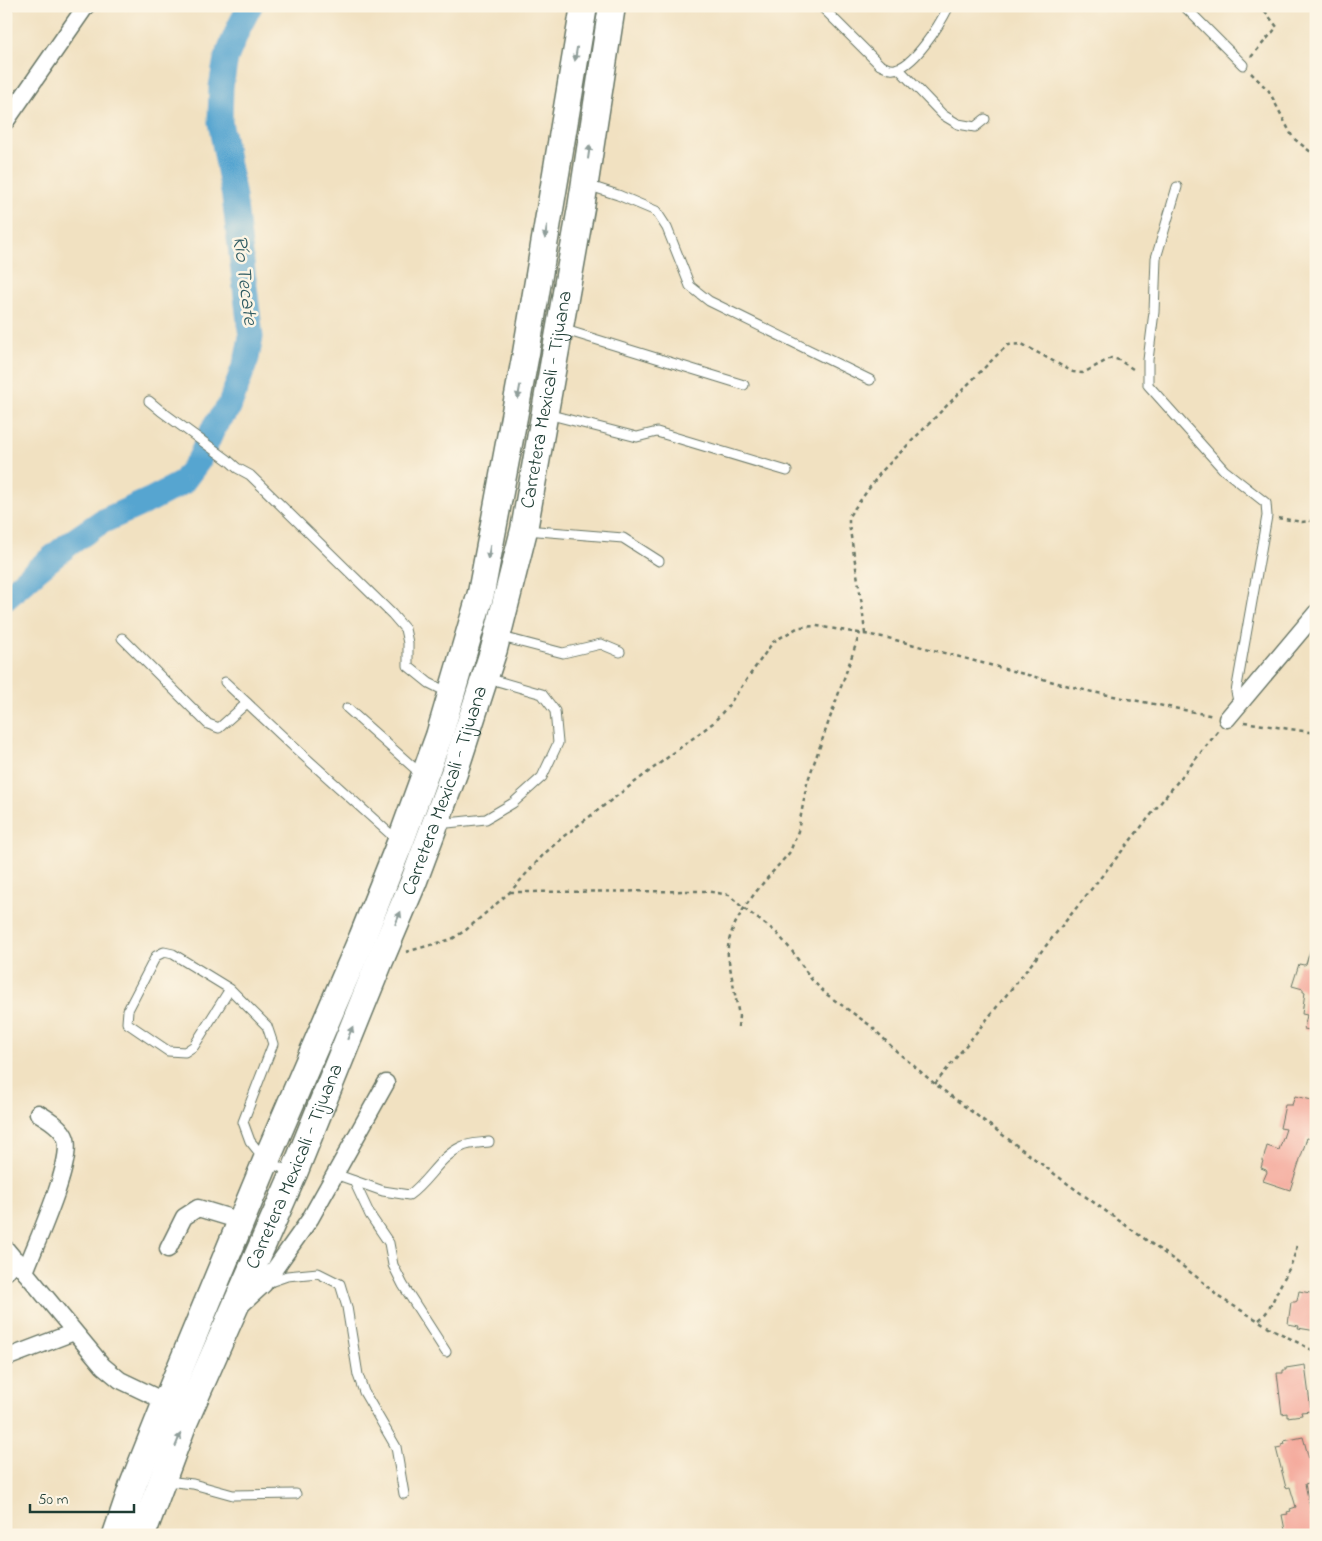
<svg xmlns="http://www.w3.org/2000/svg" width="1322" height="1541" viewBox="0 0 1322 1541" font-family="'Indie Flower',sans-serif">
<style>
.lines{fill:none;stroke-linecap:round;stroke-linejoin:round}
.river{stroke:#56a5d0;stroke-width:25}
.building{fill:#f4a598}
.lane-casing{stroke:#687665;stroke-width:11}
.street-casing{stroke:#687665;stroke-width:19}
.primary-casing{stroke:#687665;stroke-width:29}
.path{stroke:#687665;stroke-width:2.5;stroke-dasharray:4 4;stroke-linecap:butt}
.lane{stroke:#fff;stroke-width:9}
.street{stroke:#fff;stroke-width:16}
.primary{stroke:#fff;stroke-width:26}
.rail-casing{stroke:#1f3d34;stroke-width:5.5}
.rail{stroke:#fcf5e5;stroke-width:4;stroke-dasharray:11;stroke-linecap:butt}
.oneway{fill:#8f9e9a}
.labels{text-anchor:middle;dominant-baseline:central;stroke-width:5;stroke-linejoin:round;paint-order:stroke}
.street-label{font-size:20px;fill:#1f3d34;stroke:#fcf5e5}
.water-label{font-size:21px;font-style:italic;fill:#305c63;stroke:#fcf5e5}
</style>
<rect width="100%" height="100%" fill="#fcf5e5"/>
<filter id="ink" filterUnits="userSpaceOnUse"><feTurbulence type="fractalNoise" baseFrequency=".02" numOctaves="2"/><feDisplacementMap in="SourceGraphic" scale="10" xChannelSelector="R" yChannelSelector="G"/><feConvolveMatrix kernelMatrix="1 2 1 2 8 2 1 2 1" color-interpolation-filters="sRGB"/></filter>
<filter id="wash" filterUnits="userSpaceOnUse"><feTurbulence type="fractalNoise" baseFrequency=".0096" numOctaves="4" result="noise"/><feDisplacementMap in="SourceGraphic" scale="20" xChannelSelector="R" yChannelSelector="G"/><feGaussianBlur stdDeviation="1.12" result="paint"/><feColorMatrix in="noise" values="0 0 0 0 0 0 0 0 0 0 0 0 0 0 0 0 0 1.4 0 .05"/><feComposite in="paint" operator="in"/></filter>
<g filter="url(#wash)">
<rect width="100%" height="100%" fill="#f1e1c1"/>
<g class="lines">
<!-- river -->
<path class="river" d="M6,598L38,569L69,544L101,522L150,500L182,483L199,460L215,425L229,407L247,358L251,337L234,197L220,122L221,87L226,58L239,27L250,6"/>
</g>
<g id="blocks">
<!-- building -->
<g class="building">
<path d="M1313,941H1316V1031L1304,1029L1307,1015L1302,1014L1305,992H1303V989L1292,986L1299,964L1304,965L1306,964Z"/>
<path d="M1295,1096L1316,1101V1125L1312,1139L1307,1138L1290,1190L1263,1181L1267,1172L1266,1170L1261,1168L1267,1146L1279,1150L1286,1129L1280,1128L1285,1105H1292Z"/>
<path d="M1299,1291L1316,1294V1331L1298,1328L1299,1326L1288,1324L1291,1302H1295L1297,1301Z"/>
<path d="M1305,1365L1311,1411L1301,1412L1302,1415L1287,1417V1413L1282,1414L1277,1373H1283V1370H1286V1368Z"/>
<path d="M1303,1437L1315,1481L1305,1484L1316,1535H1286L1282,1515L1288,1514L1287,1512L1291,1511L1290,1509L1296,1507L1290,1487L1286,1488L1276,1448L1282,1447V1445L1285,1444L1284,1441Z"/>
</g>
</g>
</g>
<g filter="url(#ink)">
<use href="#blocks" fill-opacity="0" stroke="#687665" stroke-width="1"/>
<g class="lines">
<defs>
<g id="lane">
<path d="M821,6L880,65C883,66 887,69 891,69C912,72 941,22 949,6"/>
<path d="M1184,6L1243,65"/>
<path d="M898,68L943,115L958,124L975,127L985,119"/>
<path d="M587,185L618,195L656,211L667,228L690,286L709,301L870,380"/>
<path d="M1177,187L1156,258L1154,312L1148,360V385L1224,470L1266,503L1267,516L1236,692L1239,705"/>
<path d="M562,329L744,385"/>
<path d="M149,401L161,411L228,460L237,468L250,475L392,614L405,629L408,643V666L429,683L449,693"/>
<path d="M547,414L637,437L657,432L787,471"/>
<path d="M526,530L623,538L659,561"/>
<path d="M498,636L563,653L601,644L620,652"/>
<path d="M122,638L208,724L219,728L247,703"/>
<path d="M225,682L295,748L398,841"/>
<path d="M347,708L422,775"/>
<path d="M438,824L486,819L513,803L542,777L558,743L555,711L542,694L487,678"/>
<path d="M230,989L194,1046L185,1052L168,1051L127,1023L128,1010L156,956L164,952L173,954L230,989L267,1026L273,1044L243,1122L250,1141L266,1161L291,1172"/>
<path d="M335,1174L383,1191L409,1195C428,1182 439,1157 461,1147C469,1143 481,1143 489,1142"/>
<path d="M354,1181L370,1215L389,1243L393,1265L403,1285L446,1352"/>
<path d="M267,1283L287,1276L318,1273L340,1284L347,1307L358,1375L364,1392L396,1447L404,1494"/>
<path d="M166,1481L193,1484L233,1495L296,1494"/>
</g>
<g id="street">
<path d="M6,121L86,6"/>
<path d="M1227,719L1316,613"/>
<path d="M6,1249L103,1366L120,1380L166,1402"/>
<path d="M168,1249L184,1217L198,1208L241,1221"/>
<path d="M6,1272L16,1260"/>
<path d="M25,1272C35,1245 73,1164 66,1139C62,1127 48,1119 38,1113"/>
<path d="M241,1305L264,1284L310,1219L386,1083"/>
<path d="M6,1358L74,1332"/>
</g>
<g id="primary">
<path d="M116,1535L133,1485L166,1402L266,1161L362,938L400,843L439,736L481,593L526,353L584,6"/>
<path id="s1" d="M142,1535L183,1425L294,1173L379,963L413,883L454,773L494,649L524,530L581,208L612,6"/>
</g>
</defs>
<!-- lane casing -->
<use href="#lane" class="lane-casing"/>
<!-- street casing -->
<use href="#street" class="street-casing"/>
<!-- primary casing -->
<use href="#primary" class="primary-casing"/>
<!-- path -->
<g class="path">
<path d="M1251,57L1277,27L1261,6"/>
<path d="M1251,73L1269,91L1293,138L1316,156"/>
<path d="M1278,518L1302,522L1316,520"/>
<path d="M865,634L862,605L849,524V516L881,472L1000,352L1008,345L1022,344L1073,372L1083,373L1111,358L1119,360L1136,371"/>
<path d="M1244,722L1316,733"/>
<path d="M510,892L706,891L729,895L743,908L776,932L792,951L812,980L826,994L871,1026L894,1049L935,1084L1068,1184L1181,1265L1207,1285L1217,1296L1274,1330L1316,1352"/>
<path d="M406,952L452,939L466,930L510,892L543,855L564,836L713,723L728,706L773,642L799,627L817,626L888,638L1088,691L1214,716"/>
<path d="M738,1027L739,1016L728,956C724,921 769,877 790,852L798,831L807,783L860,633"/>
<path d="M935,1084L1219,730"/>
<path d="M1259,1320C1270,1311 1272,1302 1278,1290C1286,1274 1295,1261 1297,1243"/>
</g>
<!-- lane -->
<use href="#lane" class="lane"/>
<!-- street -->
<use href="#street" class="street"/>
<!-- primary -->
<use href="#primary" class="primary"/>
<defs>
<path id="rail" d="M6,14L12,6"/>
</defs>
<!-- rail casing -->
<use href="#rail" class="rail-casing"/>
<!-- rail -->
<use href="#rail" class="rail"/>
</g>
<!-- one-way arrows -->
<defs><path id="oneway-solid" d="M-6-.8H1V-3.2L6.5 0L1 3.2V.8H-6Z" transform="scale(1.25)"/></defs>
<g class="oneway">
<use href="#oneway-solid" transform="translate(576 54) rotate(99)"/>
<use href="#oneway-solid" transform="translate(589 152) rotate(-82)"/>
<use href="#oneway-solid" transform="translate(546 232) rotate(99)"/>
<use href="#oneway-solid" transform="translate(519 392) rotate(100)"/>
<use href="#oneway-solid" transform="translate(489 552) rotate(101)"/>
<use href="#oneway-solid" transform="translate(398 918) rotate(-67)"/>
<use href="#oneway-solid" transform="translate(350 1033) rotate(-68)"/>
<use href="#oneway-solid" transform="translate(178 1440) rotate(-68)"/>
</g>
</g>
<g class="labels">
<!-- street labels -->
<g class="street-label">
<text stroke="none"><textPath href="#s1" startOffset="1209">Carretera Mexicali - Tijuana</textPath></text>
<text stroke="none"><textPath href="#s1" startOffset="804">Carretera Mexicali - Tijuana</textPath></text>
<text stroke="none"><textPath href="#s1" startOffset="399">Carretera Mexicali - Tijuana</textPath></text>
</g>
<!-- water labels -->
<g class="water-label">
<text transform="translate(244 280) rotate(83)">Río Tecate</text>
</g>
</g>
<!-- margin -->
<rect width="1322" height="1541" fill="none" stroke="#fcf5e5" stroke-width="25"/>
<!-- scale -->
<path d="M30 1504v8h104v-8" fill="none" stroke="#1f3d34" stroke-width="2.5"/>
<text x="38" y="1504" font-size="15" fill="#1f3d34" stroke="#fcf5e5" stroke-width="4" paint-order="stroke">50 m</text>
</svg>
